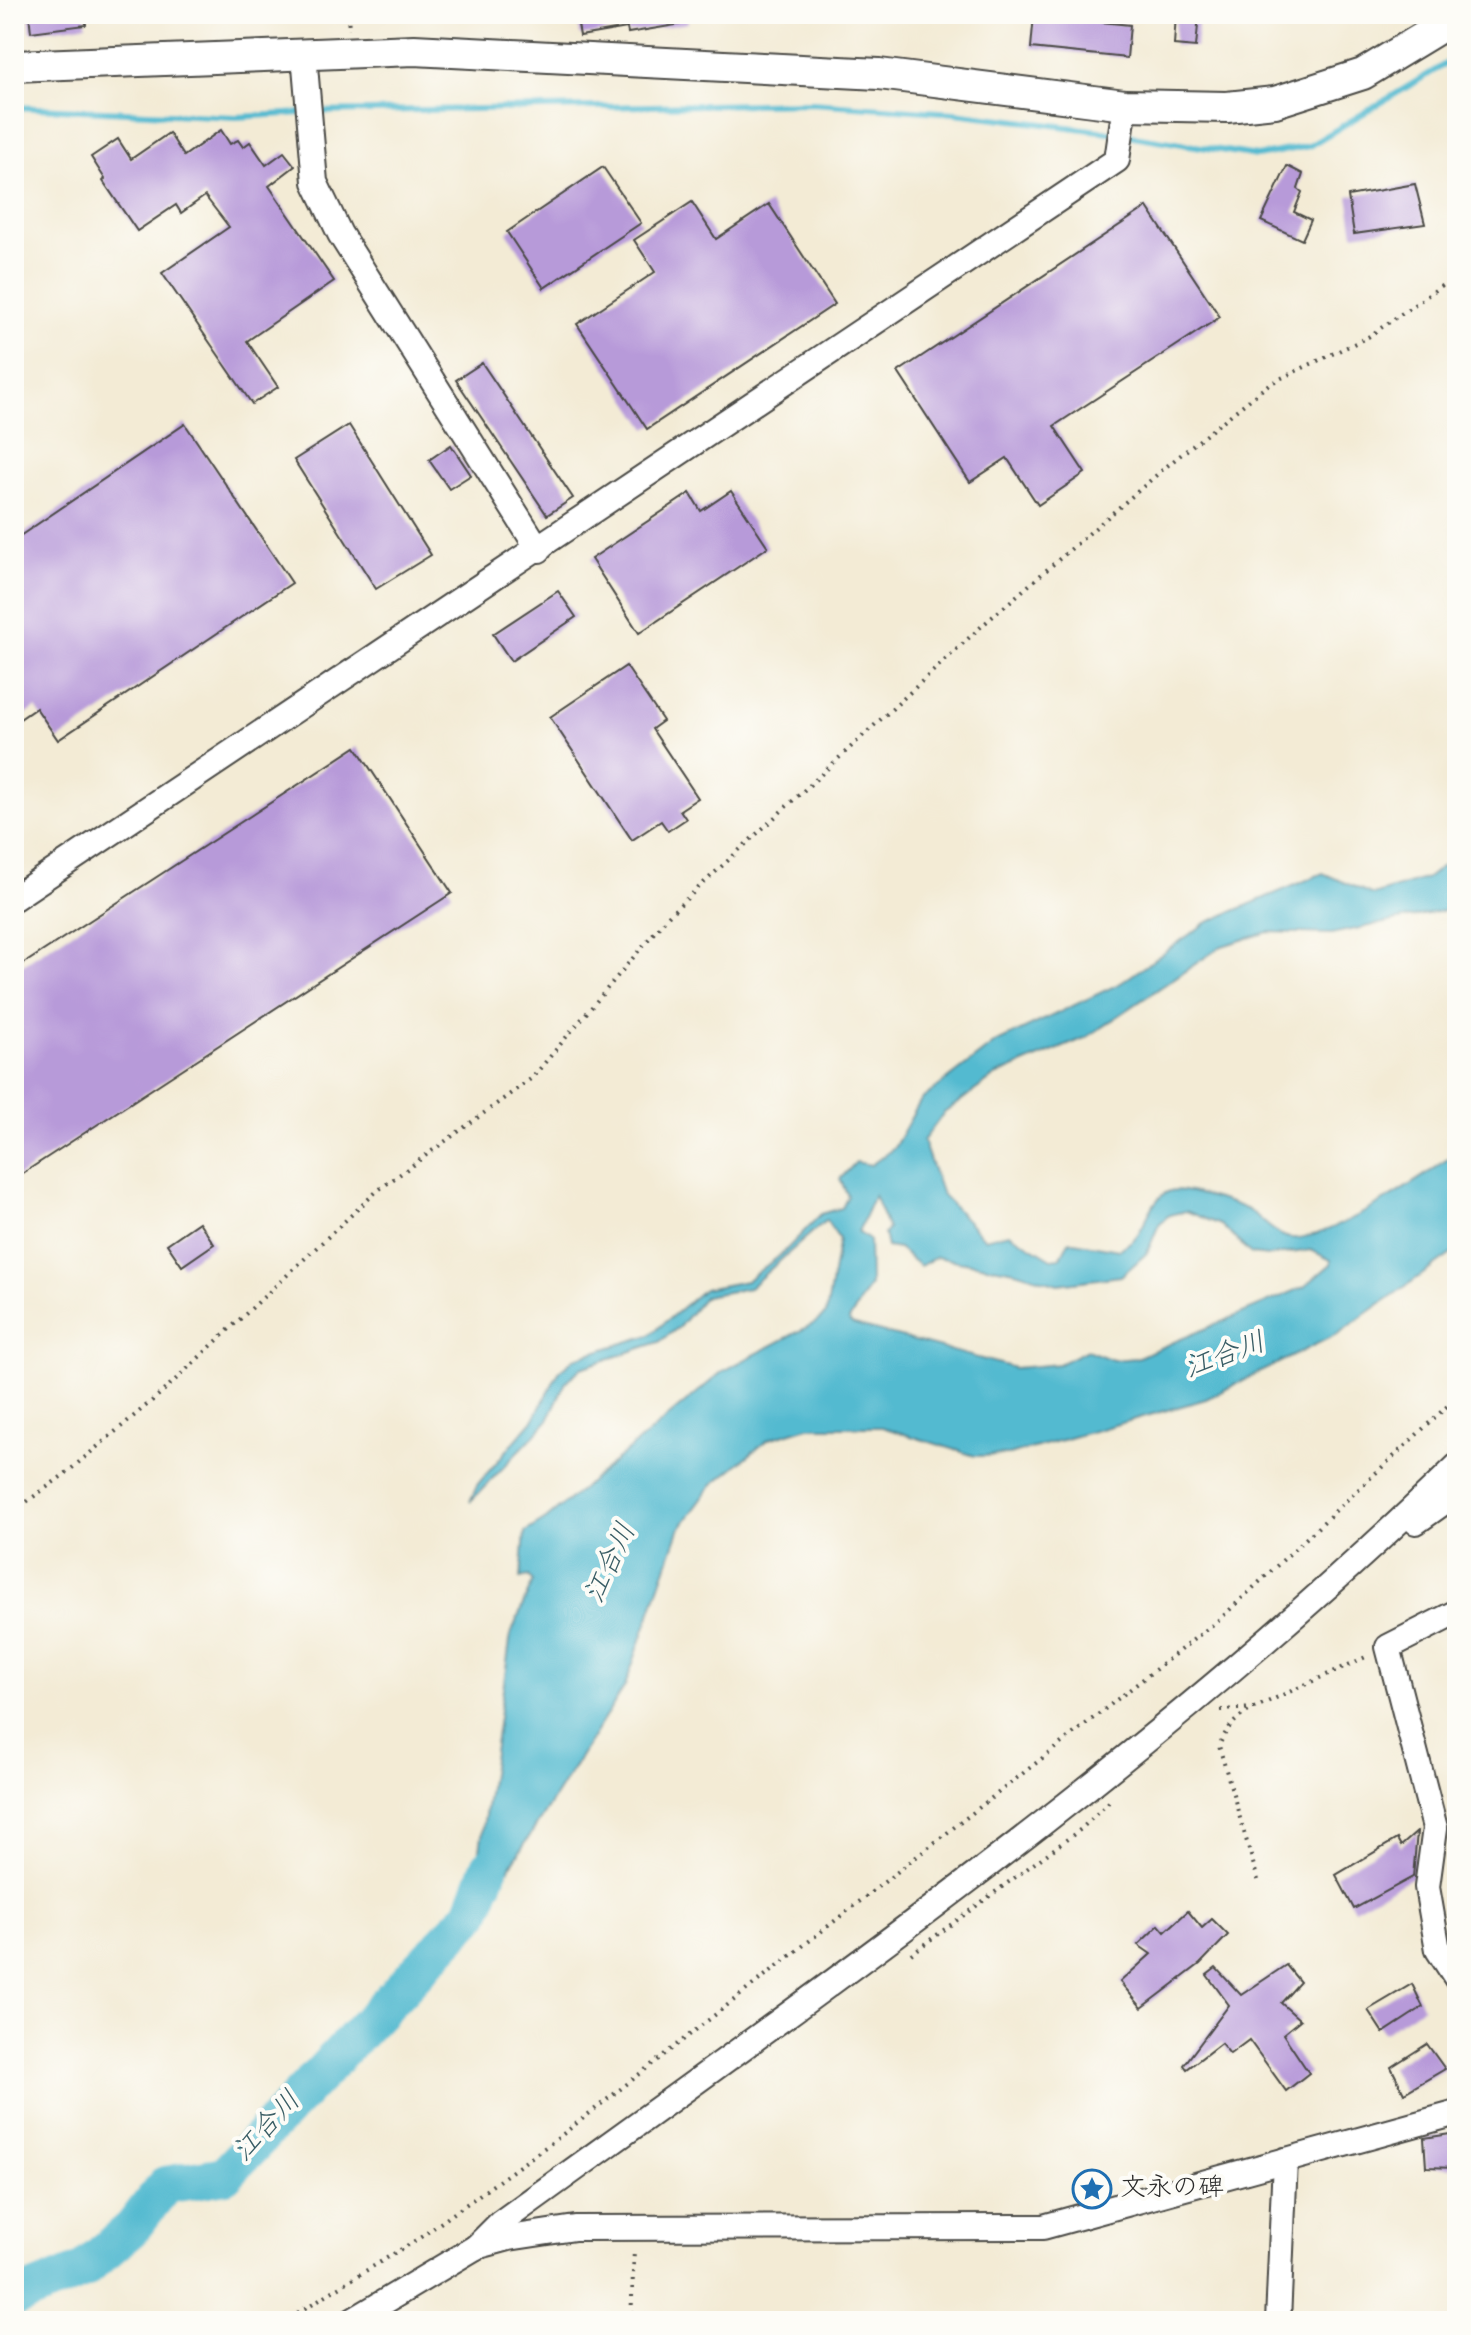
<svg xmlns="http://www.w3.org/2000/svg" width="1471" height="2335" viewBox="0 0 1471 2335" font-family="Dekko,'Klee One',sans-serif">
<style>
.water{fill:#52bad0;stroke:#3e727e;stroke-width:2;fill-rule:evenodd}
.lines{fill:none;stroke-linecap:round;stroke-linejoin:round}
.stream{stroke:#52bad0;stroke-width:6}
.river{stroke:#52bad0;stroke-width:38}
.building{fill:#b79ad9}
.minor-casing{stroke:#494844;stroke-width:28}
.tertiary-casing{stroke:#494844;stroke-width:34}
.path{stroke:#494844;stroke-width:4;stroke-dasharray:2 6;stroke-linecap:butt}
.minor{stroke:#fff;stroke-width:24}
.tertiary{stroke:#fff;stroke-width:30}
.labels{text-anchor:middle;dominant-baseline:central;stroke-width:8;stroke-linejoin:round;paint-order:stroke}
.poi-label{font-size:26px;fill:#2b2b2b;stroke:#fdfcf7;text-anchor:start}
.water-label{font-size:28px;font-style:italic;fill:#395d65;stroke:#fdfcf7}
</style>
<rect width="100%" height="100%" fill="#fdfcf7"/>
<filter id="ink" filterUnits="userSpaceOnUse"><feTurbulence type="fractalNoise" baseFrequency=".0125" numOctaves="2"/><feDisplacementMap in="SourceGraphic" scale="16" xChannelSelector="R" yChannelSelector="G"/><feConvolveMatrix kernelMatrix="1 2 1 2 8 2 1 2 1" color-interpolation-filters="sRGB"/></filter>
<filter id="wash" filterUnits="userSpaceOnUse"><feTurbulence type="fractalNoise" baseFrequency=".006" numOctaves="4" result="noise"/><feDisplacementMap in="SourceGraphic" scale="32" xChannelSelector="R" yChannelSelector="G"/><feGaussianBlur stdDeviation="1.8" result="paint"/><feColorMatrix in="noise" values="0 0 0 0 0 0 0 0 0 0 0 0 0 0 0 0 0 1.4 0 .05"/><feComposite in="paint" operator="in"/></filter>
<g filter="url(#wash)">
<rect width="100%" height="100%" fill="#f3ebd5"/>
<!-- water -->
<path class="water" d="M1457,854V908L1331,934L1268,932L1222,946L1087,1037L995,1076L944,1113L923,1141L942,1195L985,1239L1009,1233L1052,1259L1060,1258L1069,1241L1119,1250C1124,1246 1130,1243 1134,1239C1147,1226 1150,1198 1170,1191C1182,1187 1233,1203 1246,1209C1260,1216 1271,1232 1286,1237C1318,1248 1432,1174 1457,1151V1250L1339,1333L1206,1399L1009,1455L975,1456L882,1427H808L769,1439L712,1485L679,1530L625,1686L468,1933L511,1634L533,1581L528,1576L521,1578L525,1532L546,1519L723,1371L815,1323L826,1314L839,1239L826,1220L749,1288L705,1296L679,1327L659,1342L581,1368L566,1382L547,1422L470,1502L477,1485L534,1419L560,1370L575,1358L650,1335L704,1289L746,1281L782,1254L821,1214L842,1208L848,1196L840,1179L856,1162L871,1165L894,1148L921,1100L995,1043L1121,983L1206,923L1323,873L1373,895L1427,878ZM874,1195L888,1229L884,1234L887,1247L899,1249L920,1266L936,1257L1015,1271L1058,1284L1121,1276L1147,1253L1159,1224L1169,1215L1186,1211L1221,1225L1251,1254L1269,1256L1311,1250L1331,1260V1264L1304,1287L1136,1358L1113,1360L1087,1350L1059,1364L1015,1368L851,1324L849,1320L870,1285L869,1240L858,1232Z"/>
<g class="lines">
<!-- stream -->
<g class="stream">
<path d="M14,107L237,117L302,113"/>
<path d="M313,112L812,103L955,113L1116,133"/>
<path d="M1127,135L1257,156L1309,146L1457,57"/>
</g>
<!-- river -->
<path class="river" d="M14,2299L82,2271L132,2228L165,2185L225,2175L472,1913L490,1866"/>
</g>
<g id="blocks">
<!-- building -->
<g class="building">
<path d="M29,14H85L86,25L31,32Z"/>
<path d="M602,14H687L688,23L628,33L627,28L580,36L577,19Z"/>
<path d="M1176,14H1199L1196,47L1174,45Z"/>
<path d="M1034,15L1130,25L1127,58L1031,48Z"/>
<path d="M221,130L230,144L238,140L243,147L250,142L266,165L284,152L295,166L269,186L334,281L247,341L278,387L252,404L162,273L229,227L205,196L181,213L176,205L137,231L103,181L105,179L91,157L118,139L131,159L169,133L184,156Z"/>
<path d="M1287,166L1303,174L1298,189L1302,192L1294,212L1311,220L1302,240L1261,221Z"/>
<path d="M603,167L641,223L544,288L507,232Z"/>
<path d="M1415,184L1425,224L1354,234L1348,196Z"/>
<path d="M692,202L716,239L769,204L835,304L647,429L577,324L655,272L634,240Z"/>
<path d="M1147,207L1220,317L1054,426L1085,473L1038,505L1007,458L970,482L898,372Z"/>
<path d="M482,363L573,498L547,515L456,380Z"/>
<path d="M185,424L292,583L58,740L36,708L14,723V540Z"/>
<path d="M349,425L431,555L376,589L294,460Z"/>
<path d="M451,445L471,475L449,489L429,460Z"/>
<path d="M731,491L768,547L639,633L591,559L690,493L701,511Z"/>
<path d="M558,591L576,617L511,661L493,634Z"/>
<path d="M626,666L663,721L652,729L698,798L680,810L686,819L668,831L661,821L632,840L550,717Z"/>
<path d="M356,747L452,893L14,1179V970Z"/>
<path d="M199,1222L214,1244L182,1266L167,1244Z"/>
<path d="M1417,1832L1413,1877L1354,1909L1336,1875L1397,1839L1401,1846Z"/>
<path d="M1188,1911L1202,1928L1212,1919L1228,1935L1200,1964L1142,2008L1120,1982L1151,1954L1138,1945L1159,1925L1165,1932Z"/>
<path d="M1286,1965L1300,1982L1281,2003L1300,2020L1283,2034L1309,2073L1286,2091L1249,2040L1230,2054L1221,2043L1187,2069L1184,2065L1229,2005L1207,1975L1216,1968L1241,1995Z"/>
<path d="M1412,1984L1423,2007L1383,2033L1368,2010Z"/>
<path d="M1427,2044L1445,2069L1404,2093L1391,2067Z"/>
<path d="M1457,2133V2168L1426,2167L1424,2138Z"/>
</g>
</g>
</g>
<g filter="url(#ink)">
<use href="#blocks" fill-opacity="0" stroke="#494844" stroke-width="2"/>
<g class="lines">
<defs>
<g id="minor">
<path d="M304,54L315,182L340,234L539,550"/>
<path d="M14,898L1117,160L1125,105"/>
<path d="M1416,1522L1457,1493"/>
<path d="M1457,1612L1388,1647L1435,1828L1427,1887L1438,1950L1457,1979"/>
<path d="M476,2247L500,2223C829,1985 1166,1750 1457,1466"/>
<path d="M352,2321L476,2247L509,2238L575,2228L1043,2227L1457,2113"/>
<path d="M1278,2321L1285,2160"/>
</g>
<path id="tertiary" d="M14,66L414,50L879,74L1125,105L1227,107L1275,102L1363,74L1457,17"/>
</defs>
<!-- minor casing -->
<use href="#minor" class="minor-casing"/>
<!-- tertiary casing -->
<use href="#tertiary" class="tertiary-casing"/>
<!-- path -->
<g class="path">
<path d="M348,14L349,30"/>
<path d="M14,1511L65,1474L160,1394L377,1191L532,1078L669,915L984,624L1167,466L1269,384L1368,337L1457,275"/>
<path d="M1221,1710L1254,1708"/>
<path d="M1258,1880L1219,1746C1227,1727 1236,1718 1254,1708L1368,1656"/>
<path d="M911,1954L1081,1829L1110,1801"/>
<path d="M284,2321L421,2237L558,2138L1221,1618L1457,1397"/>
<path d="M631,2321L634,2250"/>
</g>
<!-- minor -->
<use href="#minor" class="minor"/>
<!-- tertiary -->
<use href="#tertiary" class="tertiary"/>
</g>
</g>
<!-- icons -->
<defs>
<symbol id="sight-ring" viewBox="-11 -11 22 22"><circle r="9.5" fill="#fdfcf7" stroke="#1f6fb2" stroke-width="1.5"/><path d="M0-6L1.8-2.2L6-1.7L2.9 1.2L3.7 5.4L0 3.3L-3.7 5.4L-2.9 1.2L-6-1.7L-1.8-2.2Z" fill="#1f6fb2"/></symbol>
</defs>
<g fill-rule="evenodd">
<use href="#sight-ring" x="1070" y="2167" width="44" height="44"/>
</g>
<g class="labels">
<!-- poi labels -->
<g class="poi-label">
<text x="1120" y="2189">文永の碑</text>
</g>
<!-- water labels -->
<g class="water-label">
<text transform="translate(1226 1358) rotate(-20)">江合川</text>
<text transform="translate(613 1564) rotate(-65)">江合川</text>
<text transform="translate(269 2128) rotate(-47)">江合川</text>
</g>
</g>
<!-- margin -->
<rect width="1471" height="2335" fill="none" stroke="#fdfcf7" stroke-width="48"/>
</svg>
